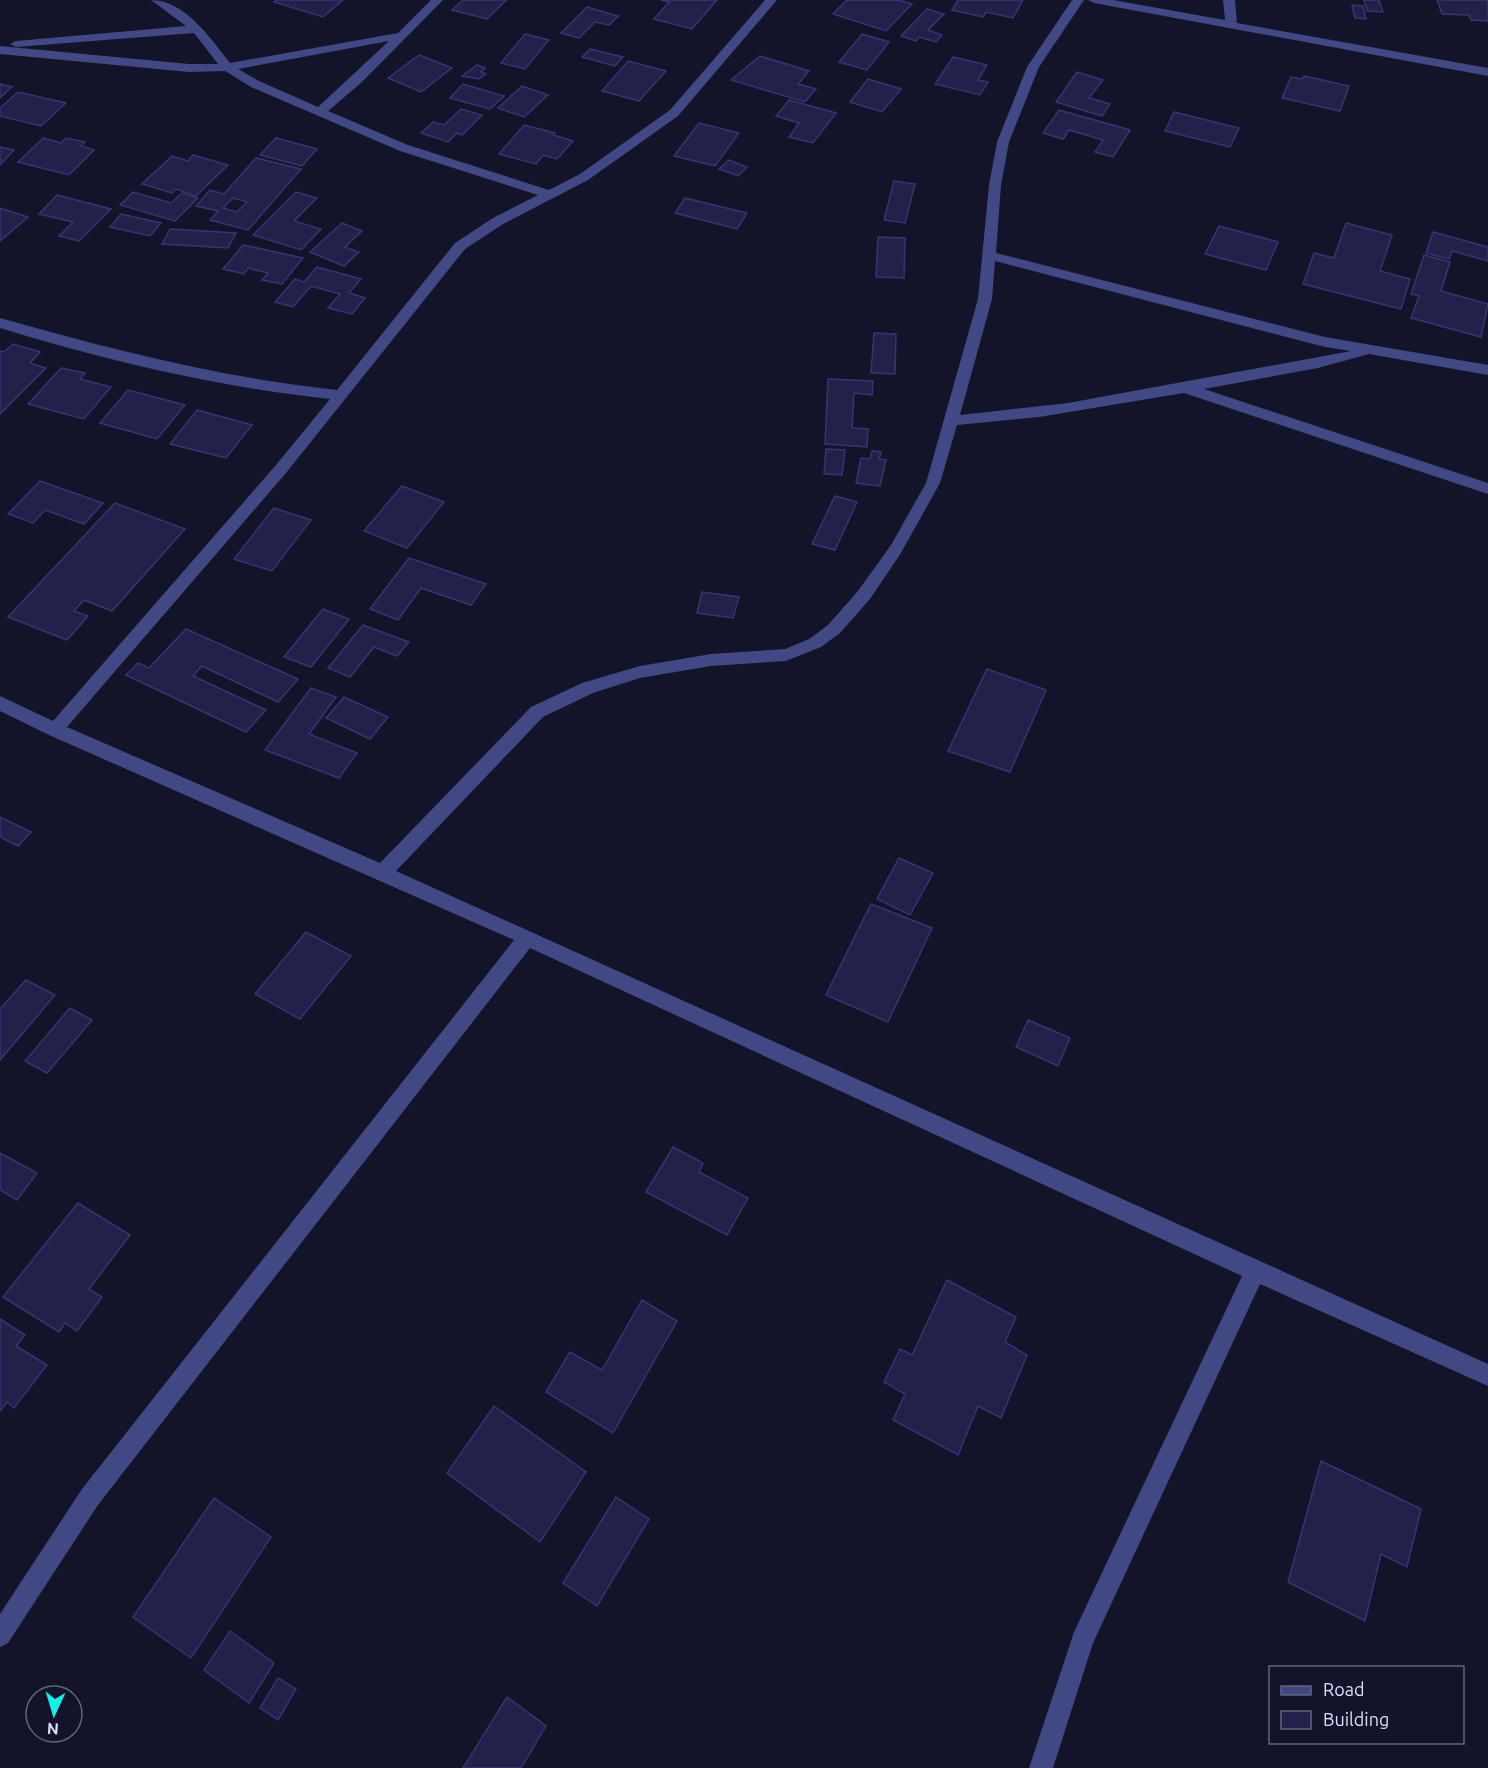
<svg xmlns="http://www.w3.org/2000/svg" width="1488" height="1768" viewBox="0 0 1488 1768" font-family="Ubuntu,sans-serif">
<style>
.building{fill:#232049;stroke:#383473;stroke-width:1.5;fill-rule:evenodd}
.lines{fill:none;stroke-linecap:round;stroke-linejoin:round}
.minor{fill:#414884;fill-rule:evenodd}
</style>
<rect width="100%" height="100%" fill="#131329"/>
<!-- building -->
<g class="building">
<path d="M276,0H343L323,17L274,2Z"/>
<path d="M463,0H506L487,19L452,10Z"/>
<path d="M661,0H717L692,29L654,19L669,2Z"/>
<path d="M847,0H898L912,4L886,31L833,14Z"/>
<path d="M958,0H1023L1013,18L986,12L983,17L952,10Z"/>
<path d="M1364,0H1379L1383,12L1367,11Z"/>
<path d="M1437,0H1488V21L1471,20L1469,15L1442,14Z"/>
<path d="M1352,5L1363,6L1366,19L1355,18Z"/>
<path d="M587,7L618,16L609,25L595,22L579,38L561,33Z"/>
<path d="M927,9L944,14L928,30L942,35L936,42L919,37L916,41L901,36Z"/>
<path d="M525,34L549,40L525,69L501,63Z"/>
<path d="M862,34L889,42L867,70L839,62Z"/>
<path d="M590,49L623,57L615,66L582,57Z"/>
<path d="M419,55L452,68L421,92L388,78Z"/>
<path d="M760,56L809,71L798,84L816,89L805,102L731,80Z"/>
<path d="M953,57L987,65L978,80L988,82L980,95L935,84Z"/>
<path d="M628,61L666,71L639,101L602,91Z"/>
<path d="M477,65L485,68L481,72L486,74L479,79L462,76Z"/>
<path d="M1077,72L1103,80L1089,98L1110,104L1102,116L1056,102Z"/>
<path d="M1304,76L1349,86L1340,111L1282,98L1291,77L1302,79Z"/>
<path d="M868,79L901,89L882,112L850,102Z"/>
<path d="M0,84L12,87L0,98Z"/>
<path d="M463,84L504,96L490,109L450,98Z"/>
<path d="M522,86L548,95L524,117L498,108Z"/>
<path d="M18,92L66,103L41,126L0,116V108Z"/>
<path d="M789,100L836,113L813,143L789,137L799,123L776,116Z"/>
<path d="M461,109L482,115L462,135L457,133L448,142L421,133L433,122L444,125Z"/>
<path d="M1059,110L1130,130L1113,157L1095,152L1103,140L1069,130L1063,139L1043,133Z"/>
<path d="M1174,112L1239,128L1230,147L1165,131Z"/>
<path d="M699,123L739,133L715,166L674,156Z"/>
<path d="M524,125L555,133L553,135L573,141L557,159L543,155L536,164L499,154Z"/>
<path d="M43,138L61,143L66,138L85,142L81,146L94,150L69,175L18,162Z"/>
<path d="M276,138L317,149L302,166L260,155Z"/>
<path d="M0,147L14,150L0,165Z"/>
<path d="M193,155L228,165L196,196L176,189L172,193L142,184L172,156L188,161Z"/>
<path d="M256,158L301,169L248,230L210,220L218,211L196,206L210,190L224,194ZM233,198L247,202L237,212L223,208Z"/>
<path d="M729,160L747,167L738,176L719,169Z"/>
<path d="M894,181L915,184L905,223L884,220Z"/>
<path d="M133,192L171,203L182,193L198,198L175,221L120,205Z"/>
<path d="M296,192L317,198L294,221L321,229L301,250L253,235Z"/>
<path d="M57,195L111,209L79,241L59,236L73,222L39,214Z"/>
<path d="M685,198L747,213L737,229L675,213Z"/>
<path d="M0,208L28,217L0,241Z"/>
<path d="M121,214L161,223L150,236L110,227Z"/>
<path d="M342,223L362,231L345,247L359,252L344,266L310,252Z"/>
<path d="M1346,223L1392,235L1380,271L1410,279L1401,309L1303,284L1314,253L1334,258Z"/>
<path d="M1219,226L1278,242L1266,270L1205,254Z"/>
<path d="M170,229L236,233L228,248L162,244Z"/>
<path d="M1433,232L1488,247V261L1452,251L1449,259L1426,253Z"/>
<path d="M878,237L905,238L904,278L876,277Z"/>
<path d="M243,245L303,258L282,284L262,280L268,273L248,268L244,274L223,269Z"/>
<path d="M1424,255L1450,262L1441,291L1488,304L1481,337L1411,318L1419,296L1411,294Z"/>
<path d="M317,267L361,279L349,293L365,298L352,314L328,308L340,294L311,286L293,307L275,302L295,279L304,282Z"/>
<path d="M874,333L896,334L895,374L871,373Z"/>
<path d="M13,344L40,352L30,363L46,368L0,414V351L4,352Z"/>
<path d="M61,368L85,373L80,379L111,387L84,419L28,404Z"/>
<path d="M828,379L873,381L872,395L854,393L852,428L868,429L867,447L825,444Z"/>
<path d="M128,390L185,405L157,439L100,423Z"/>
<path d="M197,410L252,425L226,458L170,444Z"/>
<path d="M826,449L845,450L842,475L824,474Z"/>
<path d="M872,451L881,452L879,459L886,460L880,486L856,483L861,458L870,459Z"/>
<path d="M40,481L103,503L84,524L45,510L33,523L8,514Z"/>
<path d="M402,486L444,502L407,548L364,531Z"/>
<path d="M835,496L857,502L835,550L812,544Z"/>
<path d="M115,503L185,529L112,611L84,600L74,611L88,616L67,640L8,617Z"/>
<path d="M274,508L311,520L272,571L234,559Z"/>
<path d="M409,558L486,584L471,605L421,588L398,620L370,609Z"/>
<path d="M702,592L739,597L733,618L697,613Z"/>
<path d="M323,609L349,619L311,667L284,657Z"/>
<path d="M363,625L409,642L397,656L374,647L350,677L328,668Z"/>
<path d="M186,629L298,679L278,702L202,666L193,676L266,710L246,732L126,675L138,663L149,668Z"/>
<path d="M987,669L1046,690L1010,772L948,751Z"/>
<path d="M311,688L336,697L309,734L357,753L339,778L265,750Z"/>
<path d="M344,697L388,717L370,739L326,718Z"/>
<path d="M0,817L31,832L18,846L0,837Z"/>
<path d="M899,858L933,873L910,915L877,899Z"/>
<path d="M871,904L932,928L888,1022L826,995Z"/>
<path d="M306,932L351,956L300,1019L255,994Z"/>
<path d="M26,980L55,995L0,1060V1009Z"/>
<path d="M70,1008L92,1020L47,1073L25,1061Z"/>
<path d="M1028,1020L1070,1038L1058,1066L1016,1047Z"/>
<path d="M673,1147L703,1163L699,1172L748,1198L727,1235L646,1192Z"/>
<path d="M0,1153L37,1173L17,1200L0,1190Z"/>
<path d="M78,1203L130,1235L89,1289L102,1297L77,1331L65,1323L59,1332L3,1297Z"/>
<path d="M947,1280L1016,1317L1005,1342L1027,1355L1001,1418L978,1406L958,1455L893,1420L905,1394L884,1382L900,1349L912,1355Z"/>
<path d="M642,1300L677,1321L613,1433L546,1392L570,1352L602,1370Z"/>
<path d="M0,1319L25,1335L16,1346L47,1365L14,1408L7,1402L0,1411Z"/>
<path d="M494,1406L586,1472L540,1542L447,1473Z"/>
<path d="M1321,1461L1421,1509L1407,1567L1381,1554L1365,1621L1288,1582Z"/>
<path d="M616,1497L649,1519L597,1606L563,1583Z"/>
<path d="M214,1498L271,1537L191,1658L133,1617Z"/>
<path d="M230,1631L274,1663L249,1703L204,1670Z"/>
<path d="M278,1678L296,1689L278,1720L260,1708Z"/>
<path d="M507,1697L546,1726L521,1768H463Z"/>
</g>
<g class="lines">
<!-- minor -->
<g class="minor">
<path d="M151,0C185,0 211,39 230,63L398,33L431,0H443L361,83L328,111L408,145L549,190L580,174L670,110L765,0H777L678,116L588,180L503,224L465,249L286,473L67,727L380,863L531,707L582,683L640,666L711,654L785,649L809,639L828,625L858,591L891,545L926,483L978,299L989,185L997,142L1027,67L1072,0H1084L1039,67L1009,142L1001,185L996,253L1325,337L1488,365V375L1369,354L1318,368L1204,389L1488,483V494L1184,393L1039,417L957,425L940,483L901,553L870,599L840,633L821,647L786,661L711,666L640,678L593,693L543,717L396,871L1488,1364V1386L1260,1284L1093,1643L1053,1768H1029L1074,1632L1242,1276L530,948L98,1505L8,1643L0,1647V1614L82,1489L514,940L49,735L0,711V696L53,721L276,465L330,399C217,387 108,361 0,328V318C114,350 218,377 337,390L455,243L493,218L538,195L400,151L251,87L225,71L189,72L0,54V46L189,64H218L194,33L16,47L10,44L16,41L186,26ZM389,41L318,107L259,81L238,69ZM995,261L1325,347L1351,351L1068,403L960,415L992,299Z"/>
<path d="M1088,0H1113L1225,20L1223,0H1235L1237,23L1488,68V76L1094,3Z"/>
</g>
</g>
<!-- legend -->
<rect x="1269" y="1666" width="195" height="78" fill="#131329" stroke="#64647e" stroke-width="1.5"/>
<rect x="1281" y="1686" width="30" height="9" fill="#414884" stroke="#64647e" stroke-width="1.5"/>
<text x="1323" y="1696" font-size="18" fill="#dddefd">Road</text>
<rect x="1281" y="1711" width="30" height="18" fill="#232049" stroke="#64647e" stroke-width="1.5"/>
<text x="1323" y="1726" font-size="18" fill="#dddefd">Building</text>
<!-- north arrow -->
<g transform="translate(54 1714) rotate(184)"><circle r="28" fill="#131329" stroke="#64647e" stroke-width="1.5"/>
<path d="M0-4.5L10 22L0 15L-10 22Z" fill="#17eee7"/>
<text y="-9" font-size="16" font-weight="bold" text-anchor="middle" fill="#dddefd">N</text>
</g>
</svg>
